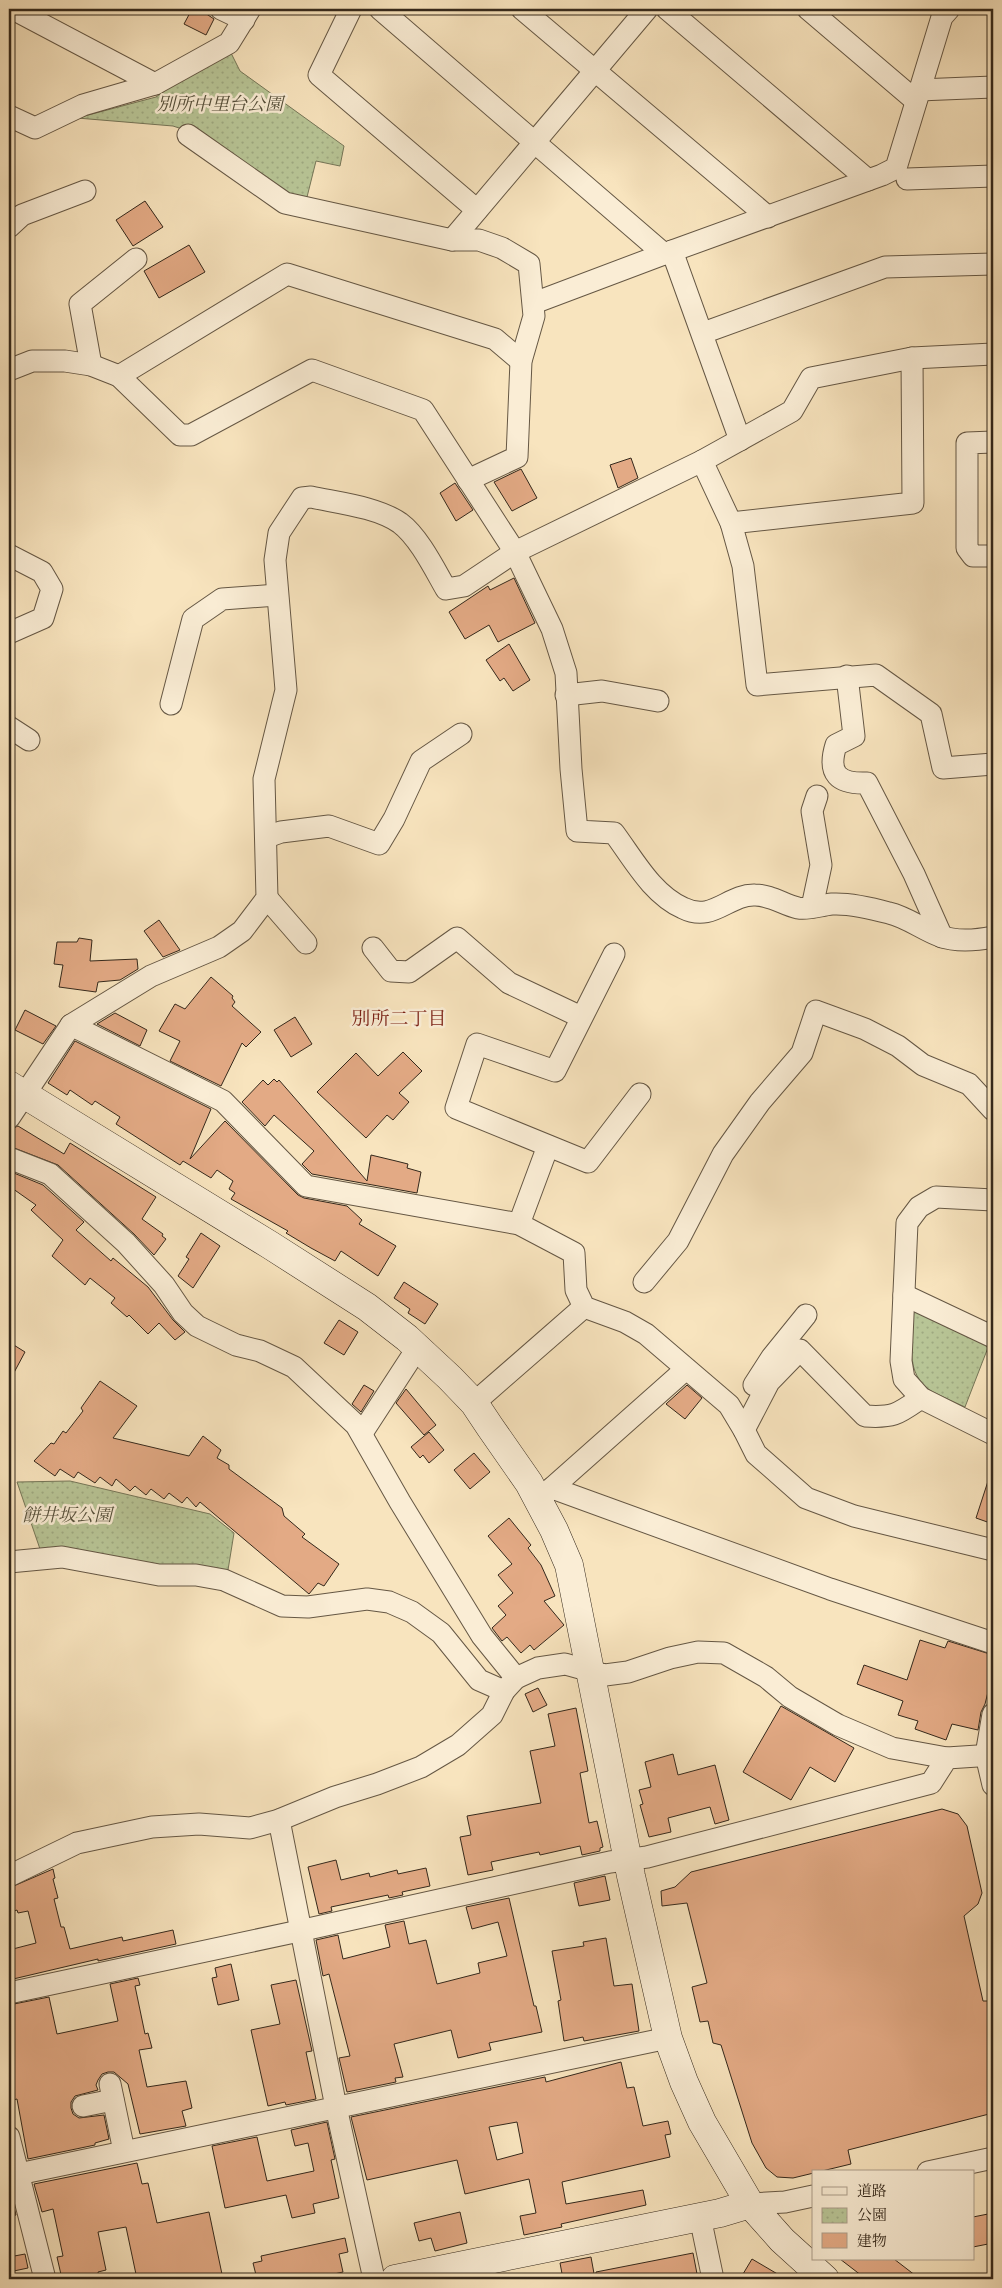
<svg xmlns="http://www.w3.org/2000/svg" width="1002" height="2288" viewBox="0 0 1002 2288" font-family="'IM FELL Double Pica','Noto Serif JP',serif">
<style>
.park{fill:url(#park-dots);stroke:#767658}
.building{fill:#e3aa85;stroke:#34281b;fill-rule:evenodd}
.lines{fill:none;stroke-linecap:round;stroke-linejoin:round}
.street-casing{stroke:#655744;stroke-width:23}
.secondary-casing{stroke:#34281b;stroke-width:29}
.street{stroke:#faedd5;stroke-width:21}
.secondary{stroke:#faedd5;stroke-width:28}
.labels{text-anchor:middle;dominant-baseline:central;stroke-width:5;stroke-linejoin:round;paint-order:stroke}
.park-label{font-size:18px;font-style:italic;fill:#554f3a;stroke:#faedd5}
.neighbourhood-label{font-size:19px;fill:#7a1f14;stroke:#faedd5}
</style>
<defs>
<pattern id="park-dots" width="8" height="8" patternUnits="userSpaceOnUse" patternTransform="scale(1.25)"><rect width="8" height="8" fill="#b8c596"/><path d="M2 2h.1M6 6h.1" fill="none" stroke="#9fa981" stroke-width="1.8" stroke-linecap="round"/></pattern>
</defs>
<rect width="100%" height="100%" fill="#f8e4be"/>
<filter id="stains"><feTurbulence type="fractalNoise" baseFrequency=".004" numOctaves="4"/><feColorMatrix values="0 0 0 0 .2 0 0 0 0 .09 0 0 0 0 .02 0 0 0 .5 -.17"/></filter>
<radialGradient id="worn" r=".72"><stop offset=".6" stop-color="#630" stop-opacity="0"/><stop offset="1" stop-color="#630" stop-opacity=".3"/></radialGradient>
<!-- park -->
<g class="park">
<path d="M230,51L240,71L344,146L340,166L316,161L307,197L291,196L191,132L173,126L77,118L156,97L194,70Z"/>
<path d="M914,1310L989,1345L965,1407C954,1402 943,1397 933,1392C903,1375 912,1338 914,1310Z"/>
<path d="M70,1481L210,1514L234,1533L228,1570L164,1566L40,1549L17,1482Z"/>
</g>
<!-- building -->
<g class="building">
<path d="M192,9H199L214,19L206,35L184,24Z"/>
<path d="M145,201L163,227L133,246L116,220Z"/>
<path d="M189,245L205,272L159,298L144,271Z"/>
<path d="M631,458L638,478L618,488L610,465Z"/>
<path d="M521,469L537,498L512,511L494,482Z"/>
<path d="M455,483L473,510L456,521L440,493Z"/>
<path d="M514,578L535,623L498,642L489,625L465,639L449,612L488,586L490,590Z"/>
<path d="M509,644L530,680L513,691L504,678L500,681L486,660Z"/>
<path d="M159,920L180,950L163,957L144,931Z"/>
<path d="M79,938L92,940L90,961L137,959L138,969L120,980L98,982L96,992L59,987L63,965L54,964L57,942H77Z"/>
<path d="M211,977L233,996L232,998L235,1002L232,1006L261,1032L246,1047L242,1043L221,1086L170,1061L180,1041L159,1031L175,1004L185,1009Z"/>
<path d="M25,1010L56,1026L43,1044L15,1030Z"/>
<path d="M115,1013L147,1030L140,1046L97,1024Z"/>
<path d="M295,1017L312,1044L291,1057L274,1030Z"/>
<path d="M75,1041L211,1109L190,1159L225,1121L298,1195L304,1198L347,1206L362,1220L359,1224L396,1246L378,1276L341,1251L335,1261L311,1248L286,1233L288,1231L231,1199L235,1193L229,1189L233,1181L217,1170L211,1178L183,1161L180,1165L116,1124L120,1117L95,1101L92,1105L70,1090L67,1095L48,1083Z"/>
<path d="M403,1052L422,1071L399,1093L409,1102L393,1120L387,1115L366,1138L317,1092L356,1053L378,1076Z"/>
<path d="M274,1079L277,1082L279,1080L367,1181L371,1155L396,1161L408,1164L407,1168L421,1172L417,1193L312,1174L302,1164L314,1151L274,1115L265,1126L242,1102L263,1080L268,1085Z"/>
<path d="M18,1126L64,1154L70,1143L156,1197L142,1219L163,1234L162,1236L166,1239L154,1255L134,1234L58,1165L9,1146V1130Z"/>
<path d="M9,1171L43,1185L84,1222L76,1230L111,1261L113,1258L148,1287L173,1320L185,1332L175,1340L159,1323L148,1334L129,1315L127,1317L111,1303L115,1298L90,1278L85,1285L52,1256L63,1240L31,1210L36,1205L9,1186Z"/>
<path d="M201,1233L220,1246L193,1288L178,1276L189,1259L186,1257Z"/>
<path d="M404,1282L438,1304L425,1324L408,1313L410,1309L394,1298Z"/>
<path d="M339,1320L358,1332L344,1355L324,1343Z"/>
<path d="M9,1342L25,1352L9,1382Z"/>
<path d="M100,1381L137,1406L113,1438L189,1456L203,1436L221,1450L217,1458L229,1465V1469L282,1508L284,1516L305,1534L302,1537L339,1564L324,1586L318,1583L309,1594L200,1502L196,1507L187,1497L182,1503L169,1493L164,1499L151,1489L146,1495L135,1486L130,1491L116,1479L112,1486L100,1477L95,1483L78,1472L74,1478L60,1469L55,1476L34,1461L51,1443L54,1444L63,1431L66,1433L83,1411L81,1408Z"/>
<path d="M364,1385L374,1391L361,1412L352,1404Z"/>
<path d="M687,1385L702,1398L685,1419L666,1404Z"/>
<path d="M406,1389L436,1425L424,1435L396,1403Z"/>
<path d="M429,1432L444,1450L429,1463L423,1455L420,1458L411,1447Z"/>
<path d="M474,1453L490,1472L470,1489L454,1470Z"/>
<path d="M990,1475L993,1476V1524L976,1518Z"/>
<path d="M509,1518L531,1545L528,1548L541,1565L555,1596L544,1601L564,1625L534,1650L530,1645L521,1653L507,1637L502,1641L492,1628L506,1615L498,1606L513,1593L498,1575L512,1564L488,1536Z"/>
<path d="M920,1640L945,1648L948,1641L993,1655V1672L985,1704L981,1712L978,1730L952,1724L946,1740L915,1729L918,1721L898,1715L903,1701L857,1684L864,1665L907,1680Z"/>
<path d="M538,1688L547,1705L533,1712L525,1694Z"/>
<path d="M781,1706L854,1748L835,1782L810,1767L791,1800L743,1772Z"/>
<path d="M576,1708L588,1771L580,1773L589,1823L597,1821L603,1847L600,1848V1851L582,1855L580,1846L540,1855L539,1852L491,1862L493,1870L468,1875L460,1837L471,1835L467,1816L541,1803L530,1751L555,1746L548,1714Z"/>
<path d="M673,1754L678,1775L715,1765L729,1820L715,1824L710,1807L668,1818L671,1832L649,1837L640,1805L643,1804L639,1790L651,1787L645,1762Z"/>
<path d="M942,1809L958,1814L967,1826L982,1893L978,1904L964,1916L983,2001H993V2113L848,2150L851,2164L793,2178L777,2177L766,2168L752,2143L721,2045L713,2043L708,2021L700,2022L692,1987L707,1983L687,1903L662,1906L661,1891L675,1887L691,1872Z"/>
<path d="M336,1860L341,1880L369,1873L370,1877L397,1870L398,1874L426,1868L430,1886L402,1892L403,1895L389,1898L388,1895L331,1907L332,1911L319,1914L308,1867Z"/>
<path d="M53,1869L55,1878L53,1879L58,1898L54,1899L61,1927H64L70,1949L122,1937L123,1941L173,1930L176,1944L98,1961V1959L9,1980V1950L36,1943L28,1911L18,1913L17,1910L9,1913V1888Z"/>
<path d="M605,1876L610,1900L579,1906L574,1883Z"/>
<path d="M509,1898L534,2006H536L542,2032L489,2043L491,2050L458,2058L451,2030L394,2044L403,2077L395,2078L396,2082L347,2092L339,2058L350,2056L329,1974L323,1976L316,1940L338,1935L343,1959L390,1947L385,1925L404,1921L409,1944L426,1940L437,1984L480,1973L478,1963L507,1956L498,1922L472,1929L466,1907Z"/>
<path d="M606,1938L614,1986L632,1984L639,2031L584,2041L583,2037L564,2041L558,2001L561,2000L552,1951L584,1946L583,1942Z"/>
<path d="M231,1964L239,2000L218,2005L212,1978L217,1977L215,1968Z"/>
<path d="M138,1978L140,1985L135,1986L145,2034L148,2033L152,2048L139,2050L147,2087L186,2081L192,2108L182,2111L186,2126L140,2134L128,2084L114,2072H108L102,2074L98,2080L96,2085L98,2090L75,2096L71,2102V2108L73,2114L79,2118L104,2115L109,2139L95,2143V2145L28,2159L17,2099L13,2100L9,2081V2005L49,1997L57,2034L118,2021L110,1984Z"/>
<path d="M296,1980L312,2051L306,2052L316,2099L286,2105L285,2102L268,2106L251,2030L280,2024L271,1985Z"/>
<path d="M621,2062L627,2088L634,2087L643,2126L668,2121L671,2134L665,2135L670,2157L562,2182L566,2204L643,2190L646,2205L561,2224L562,2227L524,2235L520,2216L536,2213L529,2179L465,2194L457,2160L367,2180L351,2117L545,2077L546,2082ZM517,2122L523,2153L497,2160L489,2127Z"/>
<path d="M327,2122L335,2159L331,2160L339,2198L313,2204L315,2213L292,2218L286,2195L225,2208L212,2146L257,2137L267,2181L314,2171L308,2143L295,2146L291,2130Z"/>
<path d="M137,2163L142,2184L148,2183L157,2223L209,2212L223,2279H137L126,2227L98,2232L106,2270L98,2272L99,2279H62L57,2257L63,2256L53,2209L42,2212L34,2184Z"/>
<path d="M9,2188L16,2215L9,2217Z"/>
<path d="M460,2212L467,2243L435,2251L431,2238L419,2241L414,2223Z"/>
<path d="M993,2213V2243L973,2247V2217Z"/>
<path d="M345,2238L348,2252L339,2254L343,2272L312,2279H257L253,2263L262,2261L261,2256Z"/>
<path d="M693,2253L698,2279H596V2272Z"/>
<path d="M25,2254L28,2268L9,2272V2257Z"/>
<path d="M591,2257L595,2279H563L560,2263Z"/>
<path d="M752,2259L786,2279H740Z"/>
<path d="M840,2259H894L920,2279H866Z"/>
</g>
<g class="lines">
<defs>
<g id="street">
<path d="M13,9L155,84"/>
<path d="M221,9L244,20"/>
<path d="M351,9L319,75L477,210"/>
<path d="M380,9L664,254"/>
<path d="M522,9L768,217"/>
<path d="M667,9L868,180"/>
<path d="M808,9L916,101"/>
<path d="M919,90L993,87"/>
<path d="M9,116L35,128L83,105L155,84L229,43L250,9"/>
<path d="M188,135L285,203L452,240H479L502,248L529,264L534,316L521,361L517,457L468,480"/>
<path d="M907,179L993,176"/>
<path d="M9,227L22,215L85,191"/>
<path d="M452,240L647,9"/>
<path d="M672,251L740,440"/>
<path d="M534,303L672,251L882,175L896,168L942,17L949,9"/>
<path d="M703,333L885,267L993,264"/>
<path d="M993,354L912,358L811,378L792,411L702,461L731,523L743,566L757,685L876,675L931,714L943,768L993,764"/>
<path d="M91,365L80,304L136,259"/>
<path d="M9,370L32,361H65L91,365L119,376L180,435H191L312,370L423,410L515,552L552,629L566,673L571,769L577,831L614,833C634,860 652,894 683,908C713,923 728,894 755,895C771,895 784,905 798,908C809,910 821,905 832,904C851,903 871,908 889,913C907,917 923,930 940,936C956,942 978,940 993,937"/>
<path d="M119,376L287,274L495,339L521,361"/>
<path d="M993,442L967,443V548L973,556H993"/>
<path d="M731,523L913,503L912,358"/>
<path d="M9,555L42,572L52,589L43,618L9,633"/>
<path d="M847,676L854,736L836,745C827,774 838,784 867,783L914,874L942,937"/>
<path d="M566,695L602,691L658,701"/>
<path d="M171,704L193,619L222,599L277,595"/>
<path d="M9,727L29,740"/>
<path d="M267,837L281,832L329,826L379,844L394,819L421,761L461,734"/>
<path d="M267,898L306,943"/>
<path d="M812,907L821,865L812,811L817,796"/>
<path d="M373,948L391,971L409,972L457,938L509,983L581,1017"/>
<path d="M614,954L555,1071L477,1044L456,1108L588,1162L640,1094"/>
<path d="M71,1025L223,1101L306,1186L519,1224L574,1253L576,1290L584,1307L625,1322L646,1334L729,1405L744,1430L756,1454L806,1498L854,1516L993,1550"/>
<path d="M9,1118L71,1025L151,976L219,947L242,931L267,898L264,779L286,690L275,560L279,533L302,498L311,497C339,503 377,507 400,523C419,537 435,570 446,589L464,586L515,552L702,461"/>
<path d="M9,1158L50,1174L126,1243L164,1285L183,1313L197,1326L236,1345L260,1351L294,1367L356,1425L400,1502L482,1636L516,1678"/>
<path d="M993,1200L936,1197L919,1207L907,1223L901,1361L904,1379L921,1398L993,1434"/>
<path d="M519,1224L548,1146"/>
<path d="M644,1282L678,1241L723,1154L760,1102L802,1053L816,1011L865,1029L898,1046L923,1065L969,1084L993,1110"/>
<path d="M904,1295L993,1337"/>
<path d="M754,1385L772,1357L806,1315"/>
<path d="M474,1403L584,1307"/>
<path d="M744,1430L769,1382L800,1350L865,1416C894,1418 898,1414 921,1398"/>
<path d="M362,1433L418,1347"/>
<path d="M552,1488L830,1589L993,1643"/>
<path d="M544,1495L686,1369"/>
<path d="M9,1562L62,1557L159,1575H196L224,1580L282,1606L308,1607L367,1599L389,1602L412,1612L441,1633L479,1680L504,1691"/>
<path d="M993,1714L986,1755L993,1785"/>
<path d="M279,1820L336,2107L374,2279"/>
<path d="M9,1876L77,1843L152,1827L199,1824L250,1828L279,1820L335,1797L377,1784L421,1767L458,1745L492,1715L504,1691L516,1678L538,1668L565,1664L605,1675L628,1672L670,1658L698,1652L724,1653L766,1677L790,1697L838,1725L892,1748L947,1758"/>
<path d="M9,1993L299,1931L610,1862L647,1857L931,1783L947,1758L993,1755"/>
<path d="M110,2084L124,2151"/>
<path d="M83,2106L113,2100"/>
<path d="M9,2137L45,2279"/>
<path d="M928,2172L993,2158"/>
<path d="M9,2176L668,2038"/>
<path d="M750,2204L785,2202L813,2196"/>
<path d="M700,2217L713,2279"/>
</g>
<g id="secondary">
<path d="M9,1085L270,1245L367,1307L407,1338L450,1378L474,1403L490,1427L529,1483L554,1530L569,1565L631,1876L668,2038L684,2082L702,2122L750,2204L782,2240L825,2279"/>
<path d="M395,2279L720,2213L750,2204"/>
</g>
</defs>
<!-- street casing -->
<use href="#street" class="street-casing"/>
<!-- secondary casing -->
<use href="#secondary" class="secondary-casing"/>
<!-- street -->
<use href="#street" class="street"/>
<!-- secondary -->
<use href="#secondary" class="secondary"/>
</g>
<g class="labels">
<!-- park labels -->
<g class="park-label">
<text x="220" y="104">別所中里台公園</text>
<text x="67" y="1515">餅井坂公園</text>
</g>
<!-- neighbourhood labels -->
<g class="neighbourhood-label">
<text x="399" y="1019">別所二丁目</text>
</g>
</g>
<!-- margin -->
<rect width="1002" height="2288" fill="none" stroke="#f8e4be" stroke-width="30"/>
<rect x="10" y="10" width="982" height="2268" fill="none" stroke="#34281b" stroke-width="2.5"/>
<rect x="15" y="15" width="972" height="2258" fill="none" stroke="#34281b"/>
<!-- legend -->
<rect x="812" y="2170" width="162" height="90" fill="#faedd5" stroke="#ab9e8b"/>
<rect x="822" y="2187" width="25" height="8" fill="#faedd5" stroke="#ab9e8b"/>
<text x="857" y="2196" font-size="15" fill="#34281b">道路</text>
<rect x="822" y="2208" width="25" height="15" fill="url(#park-dots)" stroke="#ab9e8b"/>
<text x="857" y="2220" font-size="15" fill="#34281b">公園</text>
<rect x="822" y="2233" width="25" height="15" fill="#e3aa85" stroke="#ab9e8b"/>
<text x="857" y="2246" font-size="15" fill="#34281b">建物</text>
<rect width="100%" height="100%" filter="url(#stains)"/>
<rect width="100%" height="100%" fill="url(#worn)"/>
</svg>
